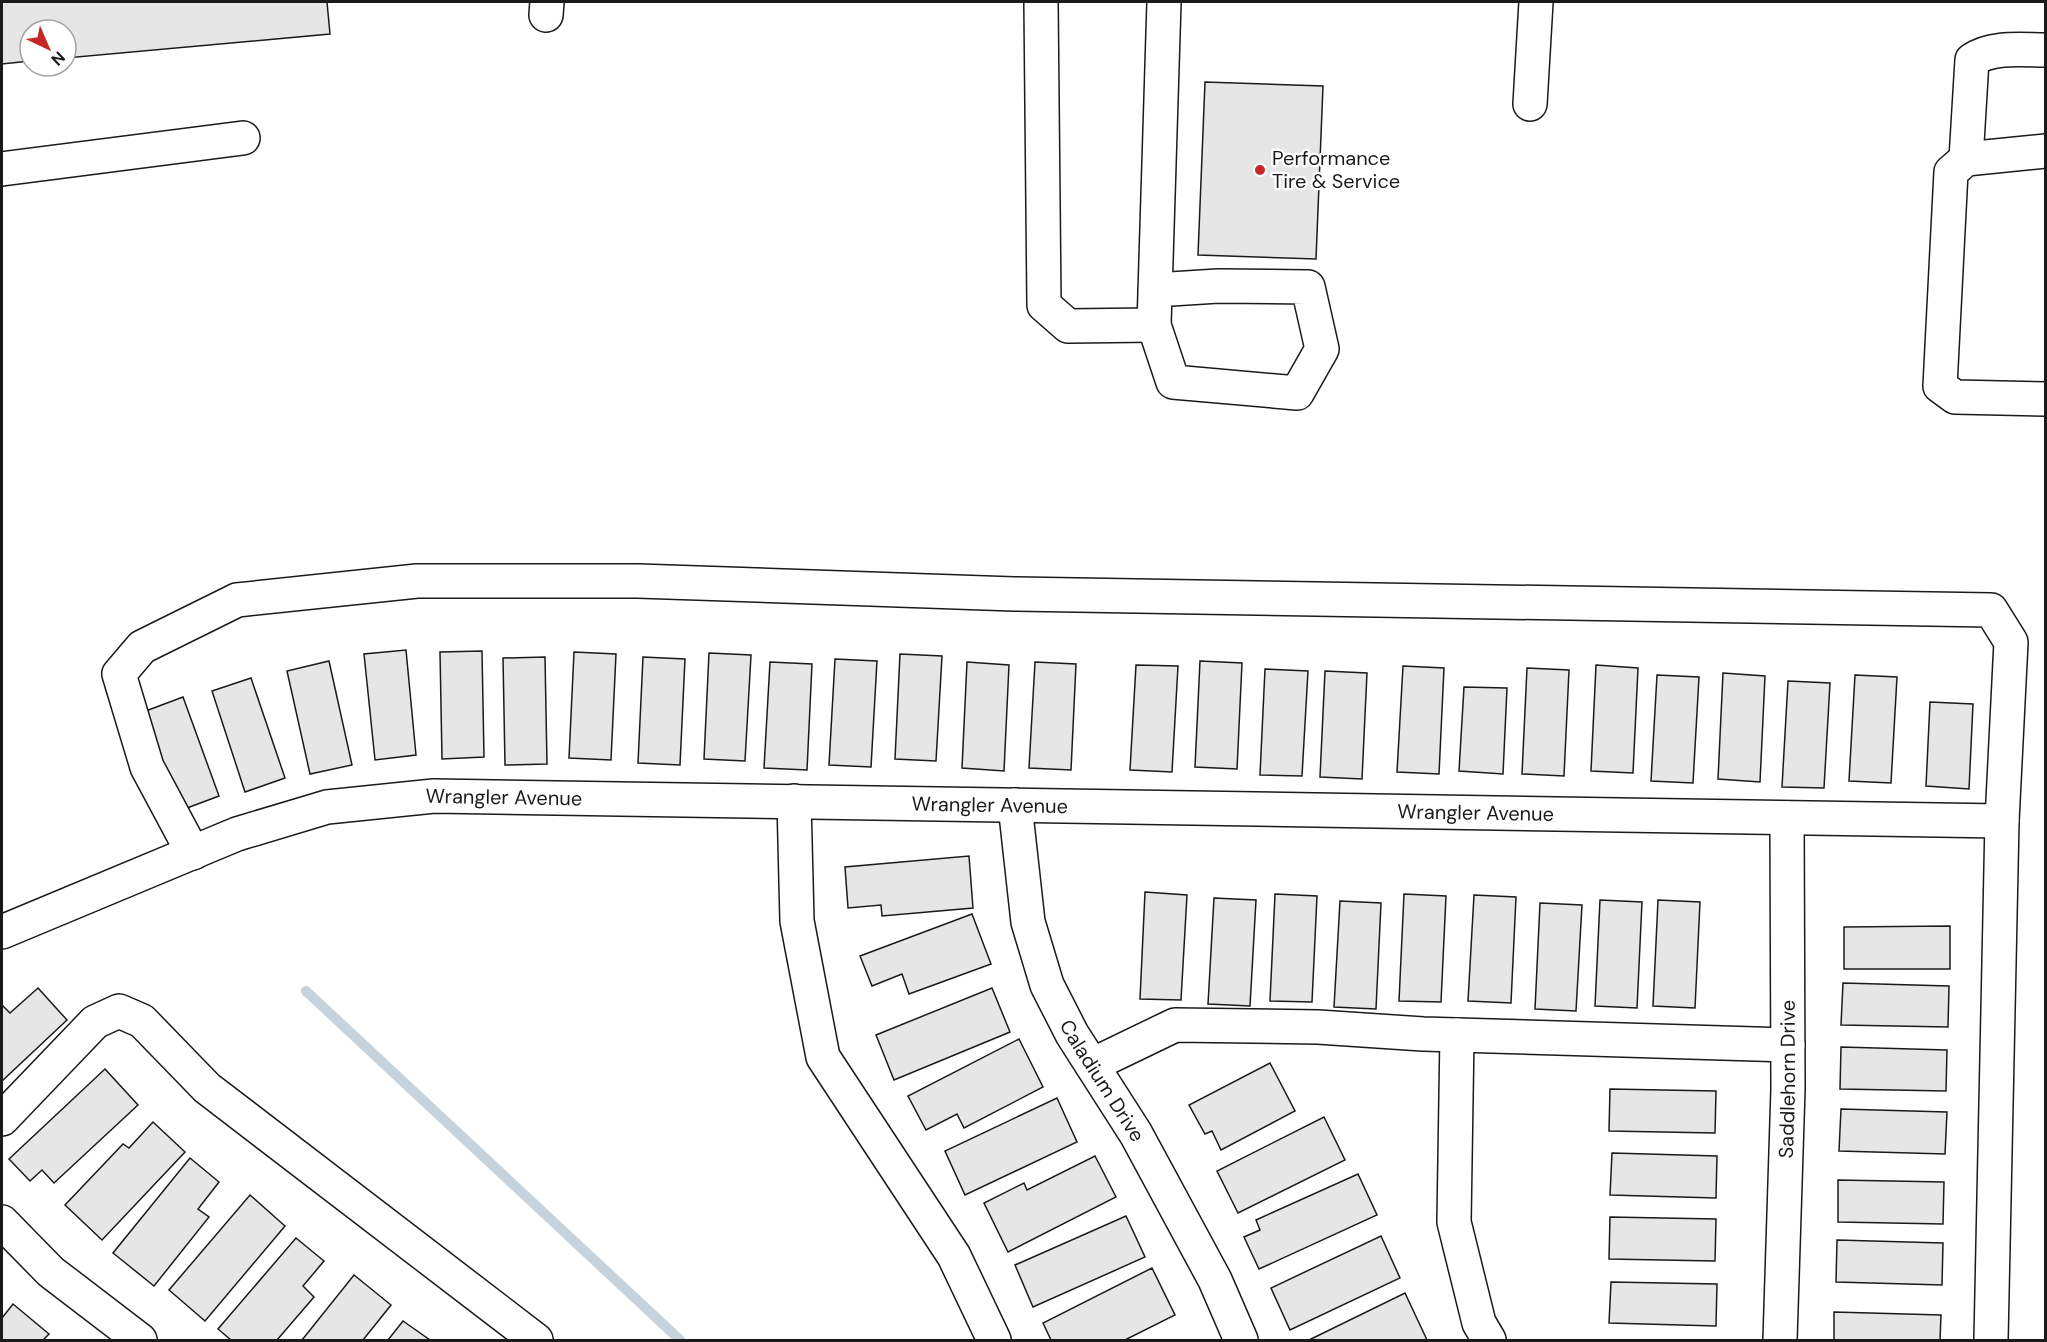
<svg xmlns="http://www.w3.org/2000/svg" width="2047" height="1342" viewBox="0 0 2047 1342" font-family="'DM Sans',sans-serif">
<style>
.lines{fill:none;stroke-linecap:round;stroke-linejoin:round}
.stream{stroke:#c6d2dc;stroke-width:10}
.building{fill:#e6e6e6;stroke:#1a1a1a;stroke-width:1.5}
.minor-casing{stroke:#1a1a1a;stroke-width:36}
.minor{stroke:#fff;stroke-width:33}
.poi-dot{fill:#c62828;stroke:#fff;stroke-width:2}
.labels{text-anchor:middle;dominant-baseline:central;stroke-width:4.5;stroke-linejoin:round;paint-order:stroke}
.poi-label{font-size:20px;fill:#1a1a1a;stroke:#fff;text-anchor:start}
.street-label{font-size:20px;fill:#1a1a1a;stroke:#fff}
</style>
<rect width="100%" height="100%" fill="#fff"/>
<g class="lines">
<!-- stream -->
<path class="stream" d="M306,991L680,1340"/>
</g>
<!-- building -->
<g class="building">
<path d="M2,2H327L330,34L66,58V30H30V61L2,64Z"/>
<path d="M1205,82L1323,86L1316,259L1198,255Z"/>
<path d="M406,650L416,755L375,760L364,654Z"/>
<path d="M482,651L484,757L442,759L440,652Z"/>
<path d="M574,652L616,654L611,760L569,758Z"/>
<path d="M709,653L751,655L745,761L704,759Z"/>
<path d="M900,654L942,656L936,761L895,759Z"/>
<path d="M545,657L547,764L505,765L503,658Z"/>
<path d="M643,657L685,659L680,765L638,763Z"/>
<path d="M835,659L877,661L871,767L829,765Z"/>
<path d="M329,661L352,765L310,774L287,671Z"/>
<path d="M1200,661L1242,663L1237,769L1195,767Z"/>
<path d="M770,662L812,664L807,770L764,768Z"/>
<path d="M967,662L1009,665L1004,771L962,768Z"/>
<path d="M1035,662L1076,664L1071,770L1029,768Z"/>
<path d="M1136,665L1178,666L1172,772L1130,770Z"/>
<path d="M1596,665L1638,668L1633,773L1591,771Z"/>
<path d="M1403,666L1444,668L1439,774L1397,772Z"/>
<path d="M1527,668L1569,670L1564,776L1522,774Z"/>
<path d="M1265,669L1308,671L1302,776L1260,775Z"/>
<path d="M1325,671L1367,673L1362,779L1320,777Z"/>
<path d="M1723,673L1765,676L1760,782L1718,779Z"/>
<path d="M1657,675L1699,677L1693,783L1651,781Z"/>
<path d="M1855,675L1897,677L1891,783L1849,781Z"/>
<path d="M251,678L285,778L245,792L212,691Z"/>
<path d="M1788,681L1830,683L1824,788L1782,787Z"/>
<path d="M1464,687L1507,688L1503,774L1459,771Z"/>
<path d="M183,697L219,796L179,811L143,712Z"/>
<path d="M1930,702L1973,704L1969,789L1926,786Z"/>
<path d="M969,856L973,908L882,916L881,905L848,908L845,867Z"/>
<path d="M1145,892L1187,895L1181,1000L1140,999Z"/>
<path d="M1275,894L1317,896L1312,1002L1270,1001Z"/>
<path d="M1404,894L1446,896L1441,1002L1399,1001Z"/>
<path d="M1474,895L1516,897L1511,1003L1468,1001Z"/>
<path d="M1214,898L1256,900L1250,1006L1208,1004Z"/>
<path d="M1600,900L1642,902L1637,1008L1595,1006Z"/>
<path d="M1658,900L1700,902L1695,1008L1653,1006Z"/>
<path d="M1340,901L1381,903L1376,1009L1334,1007Z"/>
<path d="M1540,903L1582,905L1576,1011L1535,1009Z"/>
<path d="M972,914L991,964L909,994L902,974L872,986L860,956Z"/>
<path d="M1950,926V969H1844V927Z"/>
<path d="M1843,983L1949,986L1948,1027L1841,1025Z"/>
<path d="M38,988L67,1020L2,1081V1007L3,1006L10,1013Z"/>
<path d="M992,988L1010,1032L894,1080L876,1035Z"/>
<path d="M1019,1039L1043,1087L964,1128L957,1114L926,1130L908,1096Z"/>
<path d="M1841,1047L1947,1050L1946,1091L1840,1089Z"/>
<path d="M1270,1063L1295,1111L1221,1150L1212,1131L1205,1134L1189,1105Z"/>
<path d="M105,1069L138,1105L54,1183L42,1170L30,1181L9,1159Z"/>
<path d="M1610,1089L1716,1091L1715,1133L1609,1131Z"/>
<path d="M1057,1098L1077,1142L965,1195L945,1151Z"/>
<path d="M1841,1109L1947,1112L1945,1154L1839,1151Z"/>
<path d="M1324,1117L1345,1160L1238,1213L1217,1171Z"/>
<path d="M153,1122L185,1152L102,1240L65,1205L123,1144L129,1148Z"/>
<path d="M1612,1153L1717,1156L1716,1198L1610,1195Z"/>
<path d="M1095,1156L1116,1197L1008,1252L984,1203L1024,1183L1027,1190Z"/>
<path d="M190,1158L219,1182L198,1209L209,1217L154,1286L113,1253Z"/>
<path d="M1358,1174L1377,1215L1259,1269L1244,1237L1260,1230L1256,1220Z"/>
<path d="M1838,1180L1944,1182L1943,1224L1838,1222Z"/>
<path d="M250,1195L285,1226L205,1321L169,1290Z"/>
<path d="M1126,1216L1145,1257L1033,1307L1015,1265Z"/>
<path d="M1610,1217L1716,1219L1715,1261L1609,1259Z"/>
<path d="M1381,1236L1400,1278L1290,1330L1271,1288Z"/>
<path d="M296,1238L324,1261L303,1286L314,1297L277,1340H231L218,1329Z"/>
<path d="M1837,1240L1943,1243L1942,1285L1836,1282Z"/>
<path d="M1152,1268L1175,1315L1125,1340H1051L1043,1323Z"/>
<path d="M354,1275L391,1305L363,1340H302Z"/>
<path d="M1611,1282L1717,1284L1716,1326L1609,1323Z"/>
<path d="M1405,1293L1427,1340H1309Z"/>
<path d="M13,1304L49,1334L43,1340H2V1318Z"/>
<path d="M1834,1312L1941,1315L1940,1340H1834Z"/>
<path d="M403,1321L430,1340H388Z"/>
</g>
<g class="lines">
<defs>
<g id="minor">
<path d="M1041,2L1044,305L1068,326L1154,325"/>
<path d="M546,15L547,2"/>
<path d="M1530,104L1536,2"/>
<path d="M2046,151L1966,159L1951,172L1940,386L1955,397L2046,399"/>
<path d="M1966,159L1972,60C1992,46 2022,50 2046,50"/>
<path d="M2,169L243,138"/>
<path d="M1155,290L1218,286L1308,287L1322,349L1297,393L1173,382L1154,325L1164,2"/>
<path d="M794,801L797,921L823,1057L954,1256L994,1340"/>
<path id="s1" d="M1015,805L1028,922L1047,985L1072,1034L1136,1134L1215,1280L1241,1340"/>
<path d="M193,853L147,767L119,674L142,647L237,600L417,581H638L1014,594L1991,610L2011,642L2002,821L1991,1340"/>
<path id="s2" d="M2,932L237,834L327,807L434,796L2002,821"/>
<path d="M1457,1035L1454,1222L1479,1323L1489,1340"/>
<path d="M1092,1065L1175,1025L1318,1027L1423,1034L1788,1045"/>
<path d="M2,1119L95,1022L119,1011L142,1021L207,1088L536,1340"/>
<path d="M2,1222L51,1272L140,1340"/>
<path id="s3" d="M1780,1340L1788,1089L1787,818"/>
</g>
</defs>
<!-- minor casing -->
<use href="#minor" class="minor-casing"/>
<!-- minor -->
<use href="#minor" class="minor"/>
</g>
<!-- markers -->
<circle class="poi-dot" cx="1260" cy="170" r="6"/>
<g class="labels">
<!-- poi labels -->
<g class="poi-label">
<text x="1272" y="158">Performance<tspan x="1272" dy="23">Tire &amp; Service</tspan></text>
</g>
<!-- street labels -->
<g class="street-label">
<text stroke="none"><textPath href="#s2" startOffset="526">Wrangler Avenue</textPath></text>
<text stroke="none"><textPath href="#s2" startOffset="1012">Wrangler Avenue</textPath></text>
<text stroke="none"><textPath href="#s2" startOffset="1498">Wrangler Avenue</textPath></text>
<text stroke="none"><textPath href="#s3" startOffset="261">Saddlehorn Drive</textPath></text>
<text stroke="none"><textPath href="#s1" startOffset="294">Caladium Drive</textPath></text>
</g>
</g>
<!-- border -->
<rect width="2047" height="1342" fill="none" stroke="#1a1a1a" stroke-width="6"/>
<!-- north arrow -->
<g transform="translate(48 48) rotate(136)"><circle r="28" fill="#ffffff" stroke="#a3a3a3" stroke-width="1.5"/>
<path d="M0-4.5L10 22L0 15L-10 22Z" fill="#c62828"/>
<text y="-9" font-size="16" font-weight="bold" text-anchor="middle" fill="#1a1a1a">N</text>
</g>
</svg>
